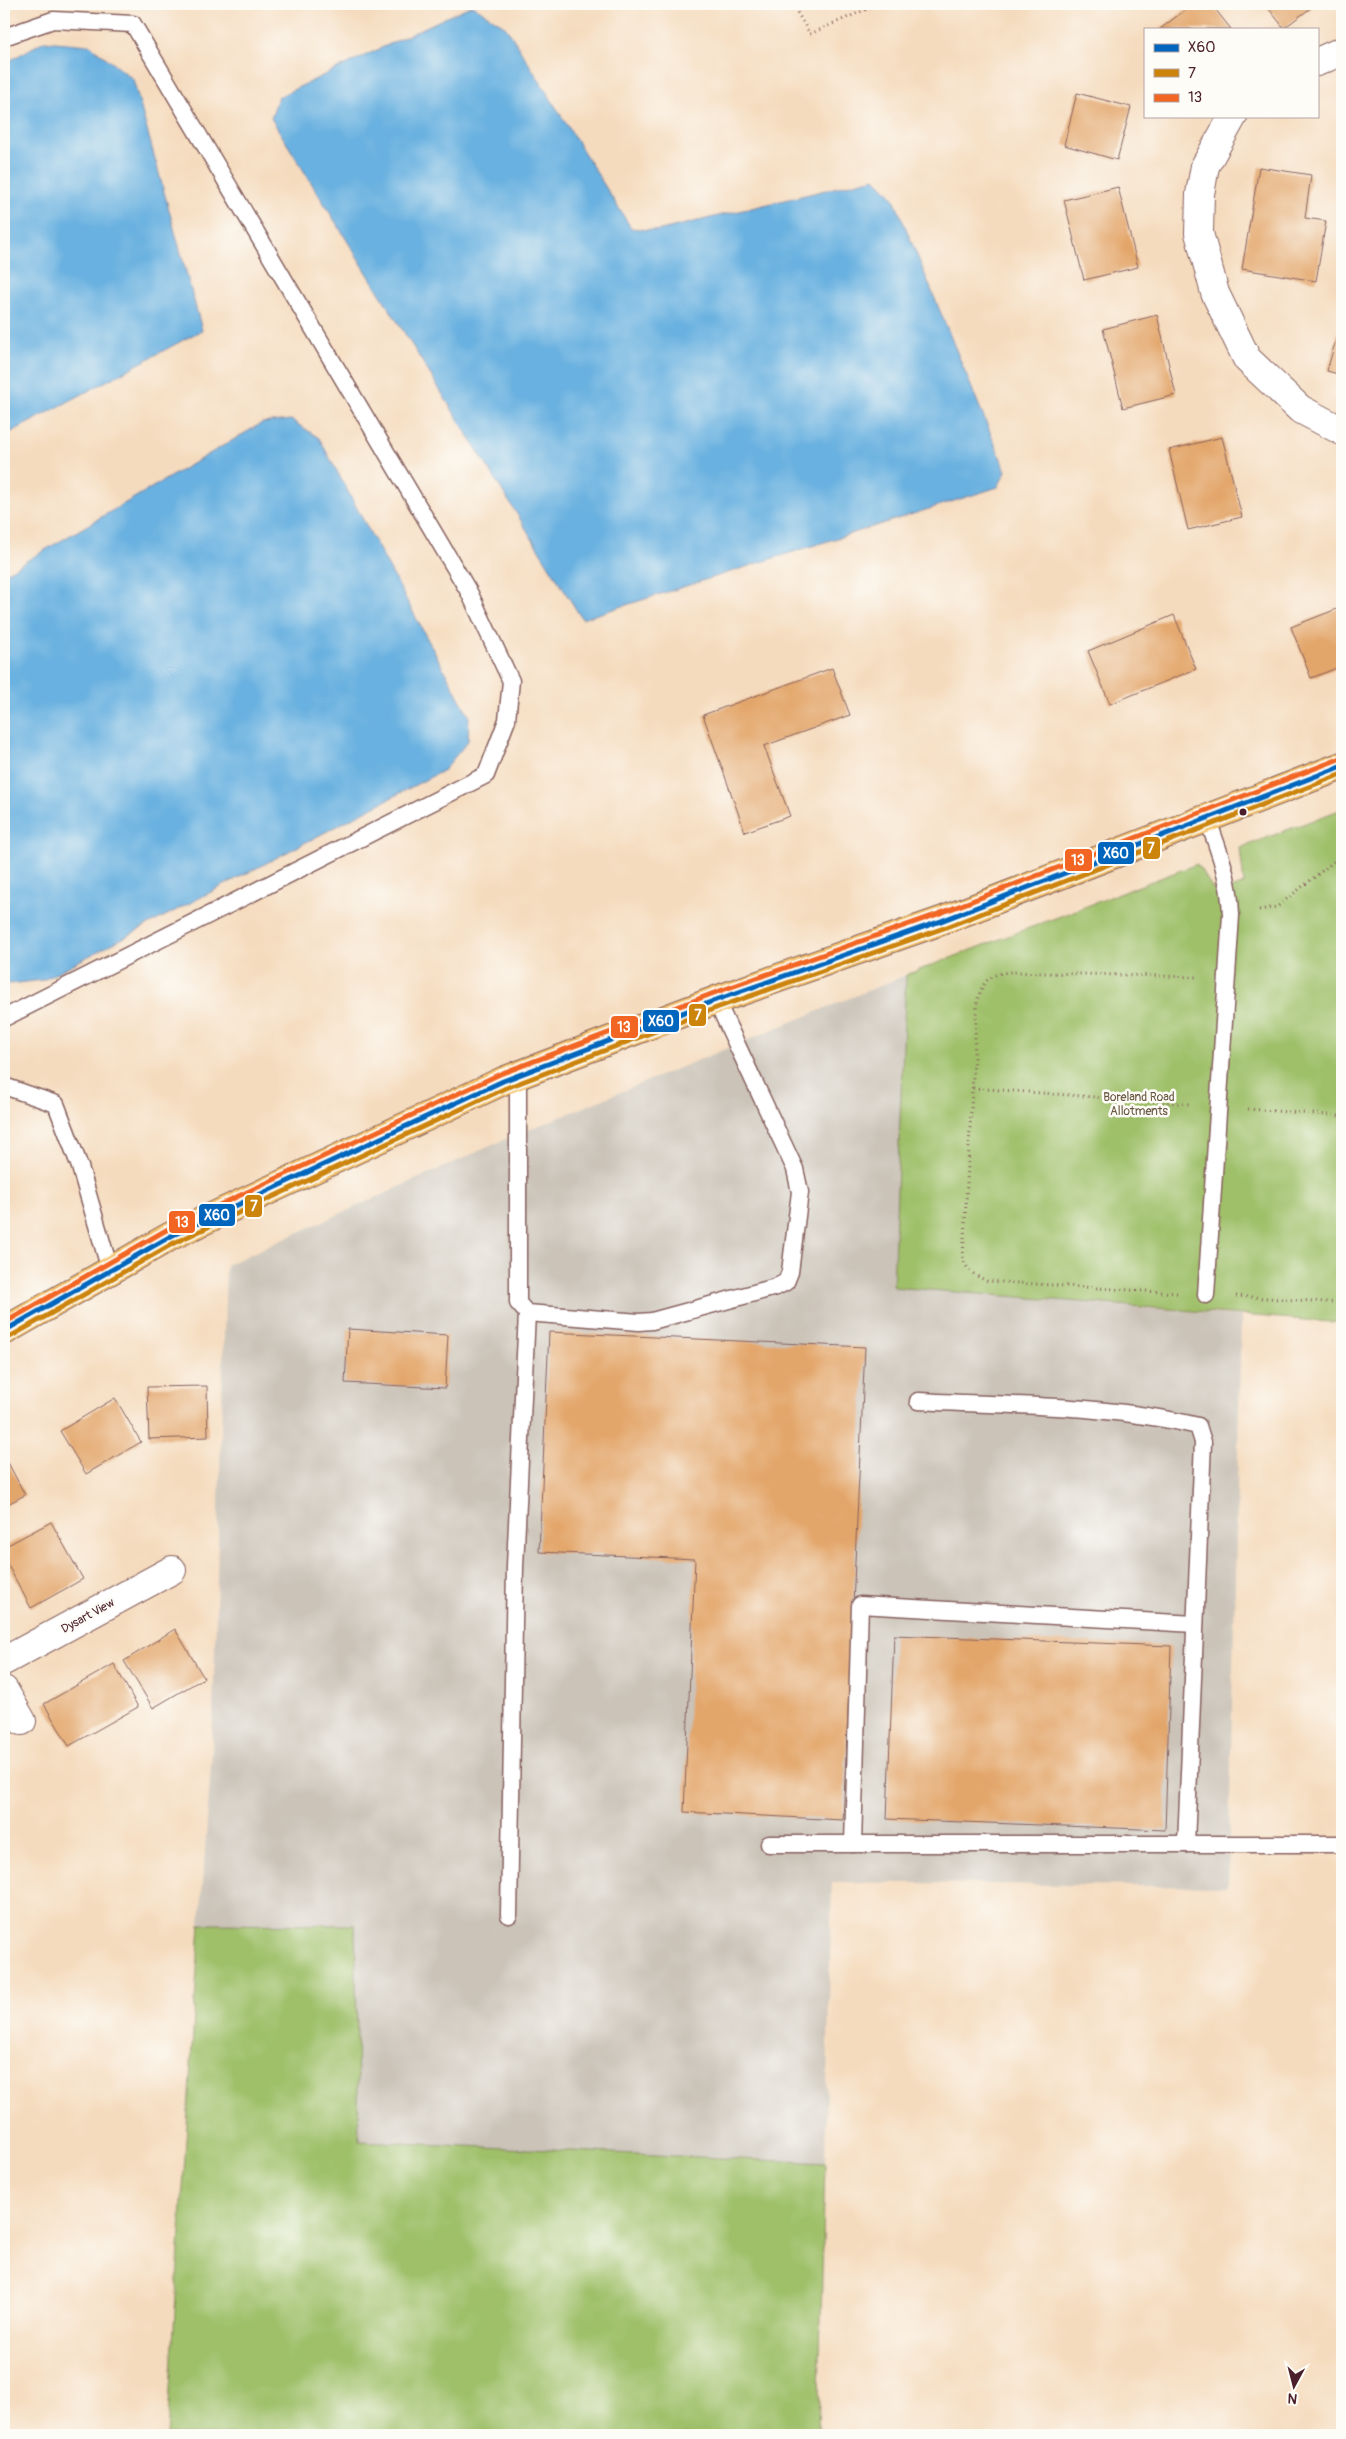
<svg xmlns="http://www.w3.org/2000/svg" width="1346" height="2439" viewBox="0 0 1346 2439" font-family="Pangolin,sans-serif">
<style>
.industrial{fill:#cbc3b8}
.green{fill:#9fc069;stroke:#74704a}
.water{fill:#69b1e0;stroke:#5a6886}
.building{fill:#e3a66a}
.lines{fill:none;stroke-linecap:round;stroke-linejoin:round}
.service-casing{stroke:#86615e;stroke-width:19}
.minor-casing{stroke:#86615e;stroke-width:30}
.primary-casing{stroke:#86615e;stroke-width:30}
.path{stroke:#86615e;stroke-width:3;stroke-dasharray:1 4;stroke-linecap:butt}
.service{stroke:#fff;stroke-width:16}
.minor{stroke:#fff;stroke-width:28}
.primary{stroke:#f4c16a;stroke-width:28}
.bus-1-casing{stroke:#fdfcf7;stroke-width:9}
.bus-2-casing{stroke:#fdfcf7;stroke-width:9}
.bus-3-casing{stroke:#fdfcf7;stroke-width:9}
.bus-1{stroke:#0065bd;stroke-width:5}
.bus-2{stroke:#cc840b;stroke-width:5}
.bus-3{stroke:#f26522;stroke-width:5}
.bus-dot{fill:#4a1f2b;stroke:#fdfcf7;stroke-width:2}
.labels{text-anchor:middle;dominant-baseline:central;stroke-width:5;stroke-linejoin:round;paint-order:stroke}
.park-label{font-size:12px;fill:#685741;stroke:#fdfcf7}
.street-label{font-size:12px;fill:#4a1f2b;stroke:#fdfcf7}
.line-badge{stroke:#fdfcf7;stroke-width:2}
.badge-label{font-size:14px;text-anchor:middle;font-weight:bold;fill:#fff}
</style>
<rect width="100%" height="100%" fill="#fdfcf7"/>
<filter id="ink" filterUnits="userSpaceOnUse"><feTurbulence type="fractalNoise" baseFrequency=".02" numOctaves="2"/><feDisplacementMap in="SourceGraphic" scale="10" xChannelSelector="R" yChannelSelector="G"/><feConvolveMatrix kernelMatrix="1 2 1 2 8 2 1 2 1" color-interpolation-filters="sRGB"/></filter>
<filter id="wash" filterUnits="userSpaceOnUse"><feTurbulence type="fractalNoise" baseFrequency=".0096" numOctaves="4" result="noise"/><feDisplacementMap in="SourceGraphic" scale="20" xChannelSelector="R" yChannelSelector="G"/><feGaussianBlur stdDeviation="1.12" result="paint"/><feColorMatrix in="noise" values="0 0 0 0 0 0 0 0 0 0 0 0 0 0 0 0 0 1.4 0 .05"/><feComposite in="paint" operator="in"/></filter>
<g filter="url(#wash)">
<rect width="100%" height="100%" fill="#f5dbbe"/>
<!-- industrial -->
<path class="industrial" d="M906,975L893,1287L1241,1316L1228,1887L832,1882L825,2163L359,2141L355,1925L200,1924L212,1750L226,1265L506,1139Z"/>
<!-- green -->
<g class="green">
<path d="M1342,809V1323L893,1287L906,975L1197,864L1217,895L1244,884L1240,848Z"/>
<path d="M200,1924L355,1925L359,2141L825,2163L818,2435H167Z"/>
</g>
<!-- water -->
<g class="water">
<path d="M472,5L506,27L631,228L657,231L875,178L893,197L1006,471L998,487L582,619L271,118L278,97Z"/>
<path d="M44,41L90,45L133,79L202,330L4,436V64Z"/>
<path d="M291,420L319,438L469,716L468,741L444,770L43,980L10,984L4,980V574L262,423Z"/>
</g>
<g id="blocks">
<!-- building -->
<g class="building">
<path d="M1193,4H1211L1231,29H1160Z"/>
<path d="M1265,4H1316L1284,28Z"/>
<path d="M1077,93L1131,107L1117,160L1064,145Z"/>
<path d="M1259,167L1311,175L1305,218L1326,221L1316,281L1242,269Z"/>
<path d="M1118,187L1138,267L1084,280L1064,200Z"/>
<path d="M1157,315L1176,395L1123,408L1103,329Z"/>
<path d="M1342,318V375L1327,371Z"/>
<path d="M1222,437L1242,517L1188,530L1169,450Z"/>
<path d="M1342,607V666L1311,678L1291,627Z"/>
<path d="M1174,615L1196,669L1110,704L1088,651Z"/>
<path d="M832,668L850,715L764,746L790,816L745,832L703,715Z"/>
<path d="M348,1329L448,1335L445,1388L345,1383Z"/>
<path d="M549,1332L865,1347L843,1820L684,1812L695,1559L539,1552Z"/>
<path d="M207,1386L208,1437L149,1439L147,1387Z"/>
<path d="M115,1398L141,1442L86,1474L60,1431Z"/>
<path d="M4,1455L25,1495L4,1506Z"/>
<path d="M51,1522L83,1579L31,1608L4,1558V1547Z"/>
<path d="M175,1629L204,1678L153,1708L124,1661Z"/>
<path d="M894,1635L1171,1646L1165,1830L887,1819Z"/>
<path d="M114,1664L138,1707L69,1746L44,1704Z"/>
</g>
</g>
</g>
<g filter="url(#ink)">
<use href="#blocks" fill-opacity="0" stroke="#86615e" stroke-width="1"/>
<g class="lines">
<defs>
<g id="service">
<path d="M4,37L53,20L133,24L469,592L511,681L507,720L486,775L4,1018"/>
<path d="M518,1075V1303L527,1313L639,1322L652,1321L776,1287L786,1282L790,1272L800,1192L795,1169L716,1000"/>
<path d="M4,1086L56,1104L80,1167L110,1270"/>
<path d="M1206,1295L1231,915C1230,880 1219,850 1207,818"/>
<path d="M918,1401C1011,1406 1107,1404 1198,1426L1203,1442L1186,1844"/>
<path d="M769,1844H1342"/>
<path d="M853,1844L860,1605L1195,1624"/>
<path d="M509,1915L515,1566L527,1313"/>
</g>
<g id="minor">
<path d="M1317,62L1342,51"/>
<path d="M1233,116L1205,166L1200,194L1199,233L1215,293L1247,359L1300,409L1342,431"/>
<path d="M4,1661L172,1570"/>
<path d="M4,1690L22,1721"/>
</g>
<path id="primary" d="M4,1331L171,1236L503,1081L716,1000L941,921L1342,766"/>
</defs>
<!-- service casing -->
<use href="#service" class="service-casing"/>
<!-- minor casing -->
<use href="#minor" class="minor-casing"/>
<!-- primary casing -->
<use href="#primary" class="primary-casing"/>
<!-- path -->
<g class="path">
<path d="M792,4L810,34L878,4"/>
<path d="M1259,910L1277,907L1342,855"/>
<path d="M973,1088L1190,1104"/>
<path d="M1248,1109L1342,1116"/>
<path d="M1177,1293L987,1281C974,1275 966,1271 963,1257L977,1001C984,981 986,976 1008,972L1199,977"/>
<path d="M1236,1296L1342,1303"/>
</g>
<!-- service -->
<use href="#service" class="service"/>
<!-- minor -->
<use href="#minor" class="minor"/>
<!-- primary -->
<use href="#primary" class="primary"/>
<defs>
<path id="bus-1" d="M4,1331L171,1236L503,1081L716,1000L941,921L1342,766"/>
<path id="bus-2" d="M8,1338L174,1243L506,1088L719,1007L944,928L1342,774"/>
<path id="bus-3" d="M4,1323L168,1229L500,1074L714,993L938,914L1339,759"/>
</defs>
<!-- bus-1 casing -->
<use href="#bus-1" class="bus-1-casing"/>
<!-- bus-2 casing -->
<use href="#bus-2" class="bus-2-casing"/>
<!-- bus-3 casing -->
<use href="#bus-3" class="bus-3-casing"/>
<!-- bus-1 -->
<use href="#bus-1" class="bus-1"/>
<!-- bus-2 -->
<use href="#bus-2" class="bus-2"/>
<!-- bus-3 -->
<use href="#bus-3" class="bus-3"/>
</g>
</g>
<!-- markers -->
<circle class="bus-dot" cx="1243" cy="812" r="4.5"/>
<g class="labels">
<!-- park labels -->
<g class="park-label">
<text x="1139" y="1097">Boreland Road<tspan x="1139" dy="14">Allotments</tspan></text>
</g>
<!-- street labels -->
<g class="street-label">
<text transform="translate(88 1616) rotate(-29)">Dysart View</text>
</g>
</g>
<g class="line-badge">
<rect x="1142" y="836" width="19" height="24" rx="5" fill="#cc840b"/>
<rect x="1097" y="841" width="38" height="24" rx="5" fill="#0065bd"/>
<rect x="1064" y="848" width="29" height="24" rx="5" fill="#f26522"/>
<rect x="688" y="1003" width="19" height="24" rx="5" fill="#cc840b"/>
<rect x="642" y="1009" width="38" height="24" rx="5" fill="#0065bd"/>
<rect x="610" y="1015" width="29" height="24" rx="5" fill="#f26522"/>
<rect x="244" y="1194" width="19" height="24" rx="5" fill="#cc840b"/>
<rect x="198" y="1203" width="38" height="24" rx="5" fill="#0065bd"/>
<rect x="168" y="1210" width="28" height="24" rx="5" fill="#f26522"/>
</g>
<g class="badge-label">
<text x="1151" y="853">7</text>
<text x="1116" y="858">X60</text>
<text x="1078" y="865">13</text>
<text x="698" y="1020">7</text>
<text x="661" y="1026">X60</text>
<text x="624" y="1032">13</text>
<text x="254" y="1211">7</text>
<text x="217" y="1220">X60</text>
<text x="182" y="1227">13</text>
</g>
<!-- margin -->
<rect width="1346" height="2439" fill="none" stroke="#fdfcf7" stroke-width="20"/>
<!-- legend -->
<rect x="1144" y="28" width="175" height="90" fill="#fdfcf7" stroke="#b5a4a5"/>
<rect x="1154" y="44" width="25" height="8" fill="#0065bd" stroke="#b5a4a5"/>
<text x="1188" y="52" font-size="15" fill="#4a1f2b">X60</text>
<rect x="1154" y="69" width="25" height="8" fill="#cc840b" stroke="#b5a4a5"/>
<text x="1188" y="78" font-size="15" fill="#4a1f2b">7</text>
<rect x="1154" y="94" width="25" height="8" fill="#f26522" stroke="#b5a4a5"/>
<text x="1188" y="102" font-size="15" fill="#4a1f2b">13</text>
<!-- north arrow -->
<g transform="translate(1294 2386) rotate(187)" stroke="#fdfcf7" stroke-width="4" paint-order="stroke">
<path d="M0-4L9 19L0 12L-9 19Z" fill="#4a1f2b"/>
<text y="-8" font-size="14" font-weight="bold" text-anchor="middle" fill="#4a1f2b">N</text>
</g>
</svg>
